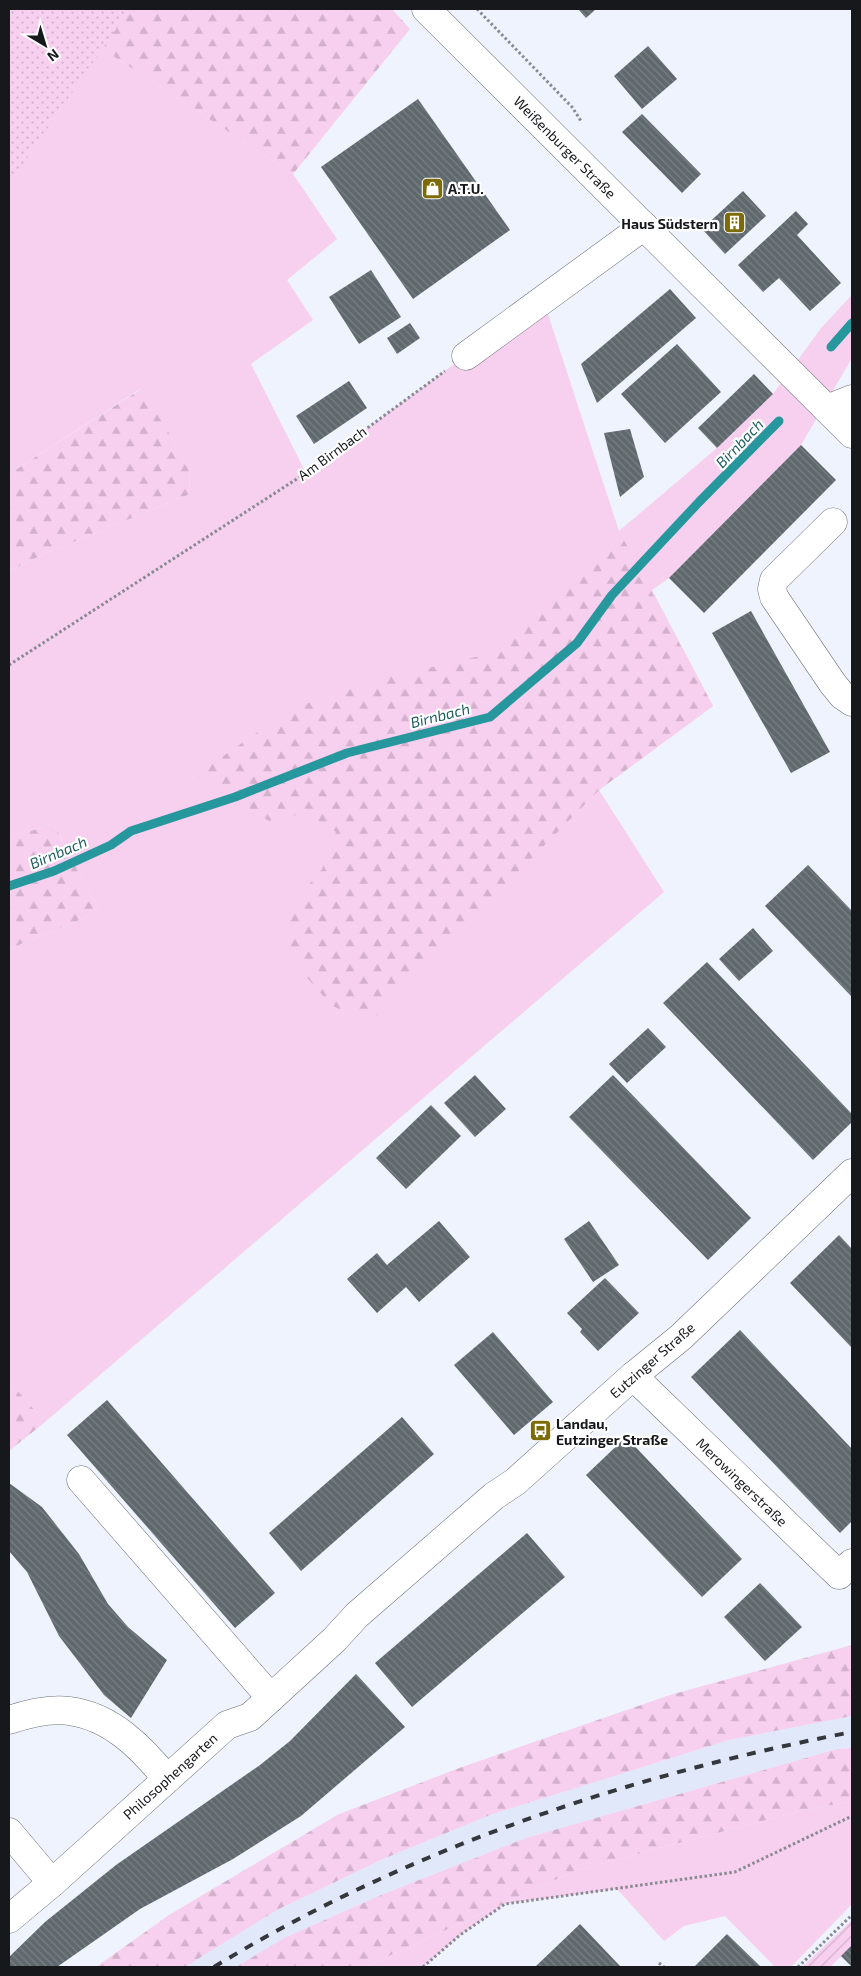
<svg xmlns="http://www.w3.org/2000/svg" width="861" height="1976" viewBox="0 0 861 1976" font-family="'Exo 2',sans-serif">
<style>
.built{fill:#e1e8f9}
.grass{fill:#f7cfef}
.forest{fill:url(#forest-firs)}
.park{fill:url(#park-dots)}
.garden{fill:url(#garden-furrows)}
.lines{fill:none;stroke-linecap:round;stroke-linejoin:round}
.stream{stroke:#26979c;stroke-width:9}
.building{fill:url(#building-back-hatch)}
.minor-casing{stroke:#6c7078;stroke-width:29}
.path{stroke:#878a91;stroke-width:3;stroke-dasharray:2.5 2.5;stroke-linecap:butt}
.minor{stroke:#fff;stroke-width:28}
.rail{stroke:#34373b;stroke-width:4;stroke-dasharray:9 9;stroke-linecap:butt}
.labels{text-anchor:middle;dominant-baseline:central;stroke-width:4.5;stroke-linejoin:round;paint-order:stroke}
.street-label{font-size:14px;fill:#16181b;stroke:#fff}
.poi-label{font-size:14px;font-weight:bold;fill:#16181b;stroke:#fff;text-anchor:start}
.water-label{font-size:15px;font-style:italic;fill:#1f5d5f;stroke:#fff}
</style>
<defs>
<pattern id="forest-firs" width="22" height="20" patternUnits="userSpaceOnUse" patternTransform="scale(1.25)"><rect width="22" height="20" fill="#f7cfef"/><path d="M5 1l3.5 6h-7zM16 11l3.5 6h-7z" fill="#d3b1cc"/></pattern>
<pattern id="park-dots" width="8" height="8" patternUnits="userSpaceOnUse" patternTransform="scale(1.25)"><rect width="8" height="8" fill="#f7cfef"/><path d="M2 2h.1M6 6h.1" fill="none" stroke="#d3b1cc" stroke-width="1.8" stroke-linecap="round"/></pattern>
<pattern id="garden-furrows" width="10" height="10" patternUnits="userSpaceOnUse" patternTransform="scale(1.25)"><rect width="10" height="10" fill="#f7cfef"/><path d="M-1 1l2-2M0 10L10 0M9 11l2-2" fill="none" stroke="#d3b1cc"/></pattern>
<pattern id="building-back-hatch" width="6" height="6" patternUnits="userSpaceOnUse" patternTransform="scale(1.25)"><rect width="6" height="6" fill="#5f686d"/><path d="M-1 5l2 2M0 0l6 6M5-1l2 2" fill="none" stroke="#7a8184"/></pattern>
</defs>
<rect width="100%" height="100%" fill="#eef3fd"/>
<!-- built -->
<path class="built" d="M852,1716V1748L837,1749L526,1838L381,1895L284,1938L236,1967H185L277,1910L383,1859L490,1815L729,1740Z"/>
<!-- grass -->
<g class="grass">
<path d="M87,39L293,174L337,239L287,280L313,320L251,364L306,473L543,299L619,531L717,448L773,394L821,328L852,295V358L801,445L669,578L652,590L713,706L599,790L664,892L45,1422L9,1381V949L99,912L53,823L9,839V571L42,555L190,494L189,471L172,438L140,389L9,474V168Z"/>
<path d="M852,1801V1904L791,1967H775L725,1916L684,1926L664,1941L617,1889L505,1904L460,1935L423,1967H365L577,1870L800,1811Z"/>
</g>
<!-- forest -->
<g class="forest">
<path d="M9,9H392L410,29L293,174L87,39Z"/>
<path d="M141,389L172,438L189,471L190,494L42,555L9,571V474Z"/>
<path d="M619,531L713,706L599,790L369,1023L331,1005L303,973L285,940L296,900L322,869L336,832L305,813L269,821L196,775L292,708L389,677L493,653L550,604Z"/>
<path d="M53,823L99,912L9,949V839Z"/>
<path d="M9,1381L45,1422L9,1451Z"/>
<path d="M852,1645V1716L729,1740L490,1815L383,1859L277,1910L185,1967H96L169,1915L339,1814L462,1767L670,1695Z"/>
<path d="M852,1748V1801L800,1811L577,1870L365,1967H236L284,1938L381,1895L526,1838L837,1749Z"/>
</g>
<!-- park -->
<path class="park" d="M9,9H130L9,184Z"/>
<!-- garden -->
<path class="garden" d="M852,1920V1946L830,1967H802Z"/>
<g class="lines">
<!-- stream -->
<g class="stream">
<path d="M831,347L852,323"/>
<path d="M9,886L54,871L111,845L131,831L235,797L347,753L490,717L577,643L612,595L699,502L779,421"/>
</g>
</g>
<!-- building -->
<g class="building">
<path d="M578,9H596L586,18Z"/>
<path d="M648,46L677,79L642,109L614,76Z"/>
<path d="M418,99L510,230L413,299L321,167Z"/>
<path d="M642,114L701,174L682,193L622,132Z"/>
<path d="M743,191L766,216L725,254L702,229Z"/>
<path d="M796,211L808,224L797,235L841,283L810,311L779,278L763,292L738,265Z"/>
<path d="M371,270L401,317L359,344L329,297Z"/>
<path d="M670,289L696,318L597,403L581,364Z"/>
<path d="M410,323L420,338L397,354L387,338Z"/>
<path d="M677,344L721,392L665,443L621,394Z"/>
<path d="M754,374L773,394L717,448L698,428Z"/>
<path d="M349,381L367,408L314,444L296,416Z"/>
<path d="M630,429L644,477L620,497L604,433Z"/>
<path d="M801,445L836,480L704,613L669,578Z"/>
<path d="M751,611L830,752L791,773L712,633Z"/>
<path d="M808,865L852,911V997L765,906Z"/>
<path d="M753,928L773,951L739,981L719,959Z"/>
<path d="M707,962L852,1114V1122L813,1160L663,1003Z"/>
<path d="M648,1028L666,1047L627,1083L609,1064Z"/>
<path d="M475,1075L506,1109L475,1137L444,1103Z"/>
<path d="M613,1075L751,1218L708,1260L569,1117Z"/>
<path d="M431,1105L461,1136L406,1189L376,1158Z"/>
<path d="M439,1221L470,1257L419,1302L406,1287L377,1313L347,1279L377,1253L387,1265Z"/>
<path d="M589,1221L619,1265L593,1282L564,1239Z"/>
<path d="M839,1235L852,1249V1348L790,1283Z"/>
<path d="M605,1278L639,1313L598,1351L580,1332L582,1329L567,1313Z"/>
<path d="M740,1330L852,1449V1521L840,1533L691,1377Z"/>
<path d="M493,1332L553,1402L514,1435L454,1365Z"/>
<path d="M107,1400L275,1593L235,1628L67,1435Z"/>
<path d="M402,1417L434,1454L301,1571L269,1533Z"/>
<path d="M626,1437L742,1559L702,1597L586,1475Z"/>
<path d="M9,1483L42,1507L79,1554L108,1604L128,1627L167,1660L131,1718L104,1695L59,1636L27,1572L9,1551Z"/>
<path d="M527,1533L565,1577L412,1707L375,1663Z"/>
<path d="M760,1583L802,1627L765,1661L724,1617Z"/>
<path d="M356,1674L405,1727L301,1816L233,1859L140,1909L57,1967H9V1957L45,1922L116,1865L260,1765L290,1741Z"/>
<path d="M580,1924L620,1966L535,1967Z"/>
<path d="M727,1934L761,1967H694Z"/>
<path d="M852,1945V1967L841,1956Z"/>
</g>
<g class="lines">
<defs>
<g id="minor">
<path d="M426,9L852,434"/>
<path d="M466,356L644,226"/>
<path d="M827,409L852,399"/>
<path d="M833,522L774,580L772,589L774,597L833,684L842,695L852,702"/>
<path d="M633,1376L839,1575L852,1563"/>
<path d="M81,1480L271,1698"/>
<path d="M9,1720C27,1714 49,1708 69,1711C111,1716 142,1748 167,1779"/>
<path d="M9,1832L52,1883"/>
<path d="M9,1919L52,1883L227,1725L250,1717L334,1640L357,1615L494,1496L515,1482L633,1376L681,1337L852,1173"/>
</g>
</defs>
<!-- minor casing -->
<use href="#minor" class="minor-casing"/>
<!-- path -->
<g class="path">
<path d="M477,9L572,107L581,121"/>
<path d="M9,665L306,473L445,371"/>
<path d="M659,1963L664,1967"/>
<path d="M423,1967L460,1935L505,1904L735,1872L852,1816"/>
<path d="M798,1967L852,1915"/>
</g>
<!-- minor -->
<use href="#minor" class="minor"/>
<!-- rail -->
<path class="rail" d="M214,1967C409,1848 629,1775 852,1732"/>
</g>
<!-- icons -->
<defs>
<symbol id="shop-square" viewBox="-11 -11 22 22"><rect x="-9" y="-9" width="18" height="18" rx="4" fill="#7d6c06" stroke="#fff"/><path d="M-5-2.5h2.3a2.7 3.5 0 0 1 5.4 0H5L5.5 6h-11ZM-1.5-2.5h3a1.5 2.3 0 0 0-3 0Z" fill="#fff"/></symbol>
<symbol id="building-square" viewBox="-11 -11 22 22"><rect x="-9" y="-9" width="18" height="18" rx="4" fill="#7d6c06" stroke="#fff"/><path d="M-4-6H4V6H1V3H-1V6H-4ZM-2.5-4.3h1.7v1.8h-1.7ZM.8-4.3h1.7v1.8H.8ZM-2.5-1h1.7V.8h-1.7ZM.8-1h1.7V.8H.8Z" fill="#fff"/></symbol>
<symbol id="bus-square" viewBox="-11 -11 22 22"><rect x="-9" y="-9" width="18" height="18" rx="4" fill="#7d6c06" stroke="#fff"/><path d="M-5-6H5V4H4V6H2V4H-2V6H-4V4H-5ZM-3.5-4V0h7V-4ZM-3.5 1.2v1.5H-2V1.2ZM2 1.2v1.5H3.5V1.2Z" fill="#fff"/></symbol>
</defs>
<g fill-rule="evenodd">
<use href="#shop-square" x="420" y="176" width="25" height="25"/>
<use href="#building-square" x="722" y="210" width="25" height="25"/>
<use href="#bus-square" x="528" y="1418" width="25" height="25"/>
</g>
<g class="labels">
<!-- street labels -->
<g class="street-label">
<text transform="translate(565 147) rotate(45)">Weißenburger Straße</text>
<text transform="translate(332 453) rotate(-36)">Am Birnbach</text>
<text transform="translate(652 1360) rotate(-41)">Eutzinger Straße</text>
<text transform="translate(742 1482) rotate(44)">Merowingerstraße</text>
<text transform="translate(170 1776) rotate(-42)">Philosophengarten</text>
</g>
<!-- poi labels -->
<g class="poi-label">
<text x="448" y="188">A.T.U.</text>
<text x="718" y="223" text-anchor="end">Haus Südstern</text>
<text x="556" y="1423">Landau,<tspan x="556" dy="16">Eutzinger Straße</tspan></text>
</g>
<!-- water labels -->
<g class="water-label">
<text transform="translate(739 443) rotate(-46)">Birnbach</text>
<text transform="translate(440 715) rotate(-14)">Birnbach</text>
<text transform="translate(58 852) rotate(-23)">Birnbach</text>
</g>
</g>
<!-- border -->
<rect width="861" height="1976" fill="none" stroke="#16181b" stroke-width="20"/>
<!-- north arrow -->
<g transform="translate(45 45) rotate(142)" stroke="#ffffff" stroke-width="4" paint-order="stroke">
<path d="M0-4L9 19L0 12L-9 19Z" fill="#16181b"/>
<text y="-8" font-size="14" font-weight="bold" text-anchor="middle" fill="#16181b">N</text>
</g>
</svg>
